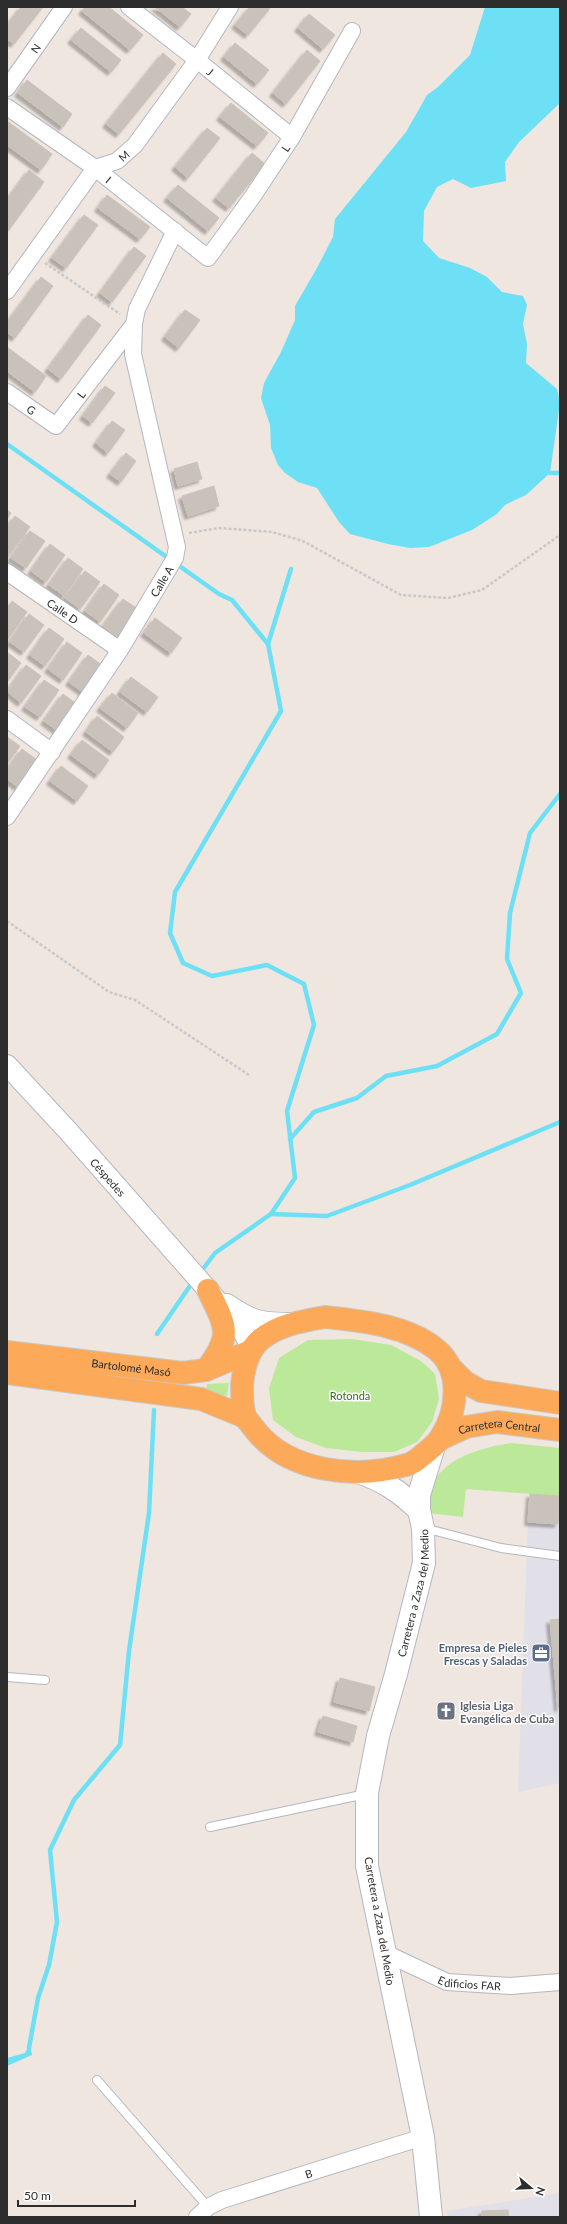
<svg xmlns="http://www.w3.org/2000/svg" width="567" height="2224" viewBox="0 0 567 2224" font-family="Lato,sans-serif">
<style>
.industrial{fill:#e1dfe7}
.green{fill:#bce899}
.water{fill:#6de0f6}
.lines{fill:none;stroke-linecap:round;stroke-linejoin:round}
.stream{stroke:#6de0f6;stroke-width:4.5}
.building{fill:#c8c2ba;stroke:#cbc2b8;filter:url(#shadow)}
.service-casing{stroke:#b3b7c1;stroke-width:10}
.minor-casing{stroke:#b3b7c1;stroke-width:18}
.tertiary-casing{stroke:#b3b7c1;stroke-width:22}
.secondary-casing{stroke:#b3b7c1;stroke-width:24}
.trunk-casing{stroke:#c8c8c8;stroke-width:24}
.path{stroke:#c8c8c8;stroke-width:2.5;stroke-dasharray:3 2;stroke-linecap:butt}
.service{stroke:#fff;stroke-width:8}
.minor{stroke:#fff;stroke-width:16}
.tertiary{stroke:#fff;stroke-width:20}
.secondary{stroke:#fff;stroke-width:22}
.trunk{stroke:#fcaa5a;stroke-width:22}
.labels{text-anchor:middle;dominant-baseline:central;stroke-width:3;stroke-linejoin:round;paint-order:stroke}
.street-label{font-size:11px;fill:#2d2d2d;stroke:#fff}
.park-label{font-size:11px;fill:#337116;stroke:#fff}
.service-label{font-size:11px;font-weight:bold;fill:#4e5e75;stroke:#fff;text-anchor:end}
.worship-label{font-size:11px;font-weight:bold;fill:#5b616d;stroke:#fff;text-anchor:start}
</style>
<defs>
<filter id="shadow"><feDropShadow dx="-3.5" dy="3.5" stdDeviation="1" flood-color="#0004"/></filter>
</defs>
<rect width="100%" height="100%" fill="#efe6df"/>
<!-- industrial -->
<g class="industrial">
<path d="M528,1522L560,1524V1783L518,1792Z"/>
<path d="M560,2193V2217H448L447,2211Z"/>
</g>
<!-- green -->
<g class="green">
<path d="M352,1339L391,1345L421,1361L435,1374L439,1399L432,1422L417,1442L394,1452H363L326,1448L296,1437L273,1420L269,1388L279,1358L308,1340Z"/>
<path d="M229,1383L227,1396L206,1391L207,1384Z"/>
<path d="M511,1443L560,1448V1496L466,1489L463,1517L429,1513C423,1464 472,1449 511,1443Z"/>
</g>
<!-- water -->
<g class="water">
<path d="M485,7H560V103L519,142L505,162L506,181L471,188L453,179L437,187L424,211L423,241L439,258L470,268L487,277L502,292L523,296L527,305L523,324L527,344L526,363L557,389L560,403L550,473L526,495L505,505L497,514L472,530L429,547L410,548L388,544L350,534L339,522L317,488L298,482L285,473L278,465L271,448L270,425L261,398L264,383L281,352L295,320V306L317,268L333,237L335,219L406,132L427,95L438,87L470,55Z"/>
<path d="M30,2044L32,2055L7,2066V2058L25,2053Z"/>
</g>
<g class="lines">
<!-- stream -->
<g class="stream">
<path d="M7,444L219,594L232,600L268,644"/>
<path d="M550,473H560"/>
<path d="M290,1139L314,1112L357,1098L386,1076L437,1066L497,1034L521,993L507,959L510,913L530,833L560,794"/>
<path d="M271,1214L327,1216L410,1185L560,1122"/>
<path d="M200,1273L215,1253L271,1214L295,1178L287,1111L314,1025L304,984L267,965L212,976L183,963L170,933L175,892L281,711L268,644L291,569"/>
<path d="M157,1334L194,1280"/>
<path d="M29,2048L38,1998L49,1965L57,1922L50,1850L74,1800L120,1745L129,1651L149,1513L154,1410"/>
</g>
</g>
<!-- building -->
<g class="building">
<path d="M21,7H43L14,44L7,39V25Z"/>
<path d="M85,7H109L143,35L130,50L82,11Z"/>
<path d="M155,7H182L191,14L180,27Z"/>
<path d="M250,7H271L248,35L235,25Z"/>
<path d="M309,14L335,35L323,49L298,28Z"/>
<path d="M81,28L121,60L111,72L71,40Z"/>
<path d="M235,43L269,70L257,84L224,57Z"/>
<path d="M307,50L320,61L286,104L273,93Z"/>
<path d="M163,53L176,64L119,134L106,124Z"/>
<path d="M27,80L72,114L63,127L18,93Z"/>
<path d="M231,103L268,133L257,146L220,117Z"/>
<path d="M7,121L52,154L41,170L7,145Z"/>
<path d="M207,128L220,138L188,178L175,167Z"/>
<path d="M252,153L265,164L229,208L216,198Z"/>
<path d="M29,170L44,182L8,231L7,200Z"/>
<path d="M178,185L219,218L208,231L167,198Z"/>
<path d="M107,195L150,227L140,239L98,208Z"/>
<path d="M84,215L98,225L66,268L52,258Z"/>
<path d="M134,247L146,256L112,302L100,293Z"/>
<path d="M41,277L53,286L15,338L7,332V323Z"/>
<path d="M185,310L200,320L179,348L165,337Z"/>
<path d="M88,315L101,325L61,379L48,369Z"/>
<path d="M7,347L46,376L35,392L7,371Z"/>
<path d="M105,386L115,393L92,423L83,416Z"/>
<path d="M112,421L125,430L108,453L96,443Z"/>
<path d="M126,453L136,461L121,482L110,474Z"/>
<path d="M197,462L202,479L178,486L174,469Z"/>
<path d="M214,486L219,506L188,516L182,496Z"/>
<path d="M7,510L11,513L7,519Z"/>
<path d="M15,516L30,527L10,554L7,552V527Z"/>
<path d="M30,531L45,541L26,568L11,558Z"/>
<path d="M50,544L65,555L46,582L31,571Z"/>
<path d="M68,558L83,569L64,596L49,585Z"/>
<path d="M85,571L100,582L80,609L65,598Z"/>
<path d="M104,584L119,595L100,622L85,611Z"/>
<path d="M123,599L138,609L118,637L103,626Z"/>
<path d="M12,601L27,612L8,639L7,609Z"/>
<path d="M29,614L44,625L24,652L10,642Z"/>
<path d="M155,618L182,638L171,653L144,633Z"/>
<path d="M49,628L64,639L45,666L30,655Z"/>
<path d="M67,642L82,653L63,680L48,669Z"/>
<path d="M7,652L21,663L7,682Z"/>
<path d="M88,655L103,666L84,693L69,682Z"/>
<path d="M26,665L41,676L21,703L7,691Z"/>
<path d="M131,677L158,697L147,712L120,692Z"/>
<path d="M44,680L59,690L40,717L25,707Z"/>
<path d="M112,693L138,713L127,728L100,708Z"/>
<path d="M63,694L78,705L59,732L44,721Z"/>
<path d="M97,716L124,737L113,752L86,732Z"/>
<path d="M7,737L20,746L7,764Z"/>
<path d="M82,740L109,760L98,775L71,755Z"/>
<path d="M22,749L37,760L18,787L7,779V770Z"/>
<path d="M61,766L88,786L77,801L50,781Z"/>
<path d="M530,1494L560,1496L558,1524L528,1522Z"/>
<path d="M560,1619V1708H558L550,1620Z"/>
<path d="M340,1678L375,1687L369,1711L334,1702Z"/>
<path d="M323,1716L357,1726L353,1742L318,1732Z"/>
<path d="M508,2210L509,2217H482V2211Z"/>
</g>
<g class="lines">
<defs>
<g id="service">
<path d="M424,1528L501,1548L560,1556"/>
<path d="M7,1677L45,1680"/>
<path d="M210,1827L366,1794"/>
<path d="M97,2080L208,2207"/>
</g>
<g id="minor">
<path id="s1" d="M129,7L197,60L292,137"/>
<path id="s2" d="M7,88L64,7"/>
<path id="s3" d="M7,107L95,168L208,258L253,196L292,137L352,31"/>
<path id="s4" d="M7,291L95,168L117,161L135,145L197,60L230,7"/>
<path id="s5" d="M7,392L56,426L134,324"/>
<path id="s6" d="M7,572L120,650"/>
<path d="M7,719L52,752"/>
<path id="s7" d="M7,817L120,650L175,558L177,547L133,354L134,324L137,309L175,231"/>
<path id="s8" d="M385,1953L447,1982L510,1986L560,1982"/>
<path id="s9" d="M197,2217L208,2207L222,2200L423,2137"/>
</g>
<g id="tertiary">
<path id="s10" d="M7,1065L69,1132L208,1290L243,1331L252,1350"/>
<path d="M227,1304C253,1322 262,1323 292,1323"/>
</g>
<g id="secondary">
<path d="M358,1472C384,1481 399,1491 419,1510"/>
<path id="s11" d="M431,2217L423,2137L367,1866V1793L378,1736L396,1674L424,1563L423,1528L419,1510V1495L434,1446"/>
</g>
<g id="trunk">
<path d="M325,1317C362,1321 406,1325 436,1349C463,1371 457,1412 441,1437C437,1444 430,1449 424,1454C418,1459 413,1464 406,1465C357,1479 290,1473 256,1431C253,1426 247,1421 245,1416C242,1407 242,1396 242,1386C243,1370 248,1350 260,1340C278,1325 303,1321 325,1317Z"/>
<path id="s12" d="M7,1352L183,1373L206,1370L251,1351"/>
<path d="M451,1368L465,1382L481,1391L560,1403"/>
<path d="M206,1370C233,1335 226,1327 208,1290"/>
<path d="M7,1373L201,1399L245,1417"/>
<path id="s13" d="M440,1439L466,1427L497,1422L560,1430"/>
</g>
</defs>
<!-- service casing -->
<use href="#service" class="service-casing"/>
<!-- minor casing -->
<use href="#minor" class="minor-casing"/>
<!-- tertiary casing -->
<use href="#tertiary" class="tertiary-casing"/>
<!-- secondary casing -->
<use href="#secondary" class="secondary-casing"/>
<!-- trunk casing -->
<use href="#trunk" class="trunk-casing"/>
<!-- path -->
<g class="path">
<path d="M45,263L120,314"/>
<path d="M189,533L219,528L272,532L303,541L401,595L448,598L482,590L560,535"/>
<path d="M7,921L109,992L135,1000L249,1075"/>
</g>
<!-- service -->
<use href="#service" class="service"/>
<!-- minor -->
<use href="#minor" class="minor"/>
<!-- tertiary -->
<use href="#tertiary" class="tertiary"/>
<!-- secondary -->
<use href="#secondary" class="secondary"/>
<!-- trunk -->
<use href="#trunk" class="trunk"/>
</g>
<!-- icons -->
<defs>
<symbol id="office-square" viewBox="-11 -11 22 22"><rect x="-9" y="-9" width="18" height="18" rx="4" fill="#5c6f8a" stroke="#fff"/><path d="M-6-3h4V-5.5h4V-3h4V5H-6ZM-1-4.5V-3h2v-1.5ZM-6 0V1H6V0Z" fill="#fff"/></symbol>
<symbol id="church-square" viewBox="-11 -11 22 22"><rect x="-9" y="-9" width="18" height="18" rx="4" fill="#6b7280" stroke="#fff"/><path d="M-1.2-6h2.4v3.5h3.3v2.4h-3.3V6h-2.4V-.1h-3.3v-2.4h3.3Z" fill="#fff"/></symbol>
</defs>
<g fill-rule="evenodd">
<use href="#office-square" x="530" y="1642" width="22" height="22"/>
<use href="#church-square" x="435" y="1700" width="22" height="22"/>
</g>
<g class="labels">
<!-- street labels -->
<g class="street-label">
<text stroke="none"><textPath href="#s2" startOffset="49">N</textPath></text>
<text stroke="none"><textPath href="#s1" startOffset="104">J</textPath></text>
<text stroke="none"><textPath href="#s3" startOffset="386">L</textPath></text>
<text stroke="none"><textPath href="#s4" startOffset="183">M</textPath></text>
<text stroke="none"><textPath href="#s3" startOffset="125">I</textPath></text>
<text stroke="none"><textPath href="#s5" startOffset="100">L</textPath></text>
<text stroke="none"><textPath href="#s5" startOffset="30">G</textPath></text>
<text stroke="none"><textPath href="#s7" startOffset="282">Calle A</textPath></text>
<text stroke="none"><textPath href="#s6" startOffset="68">Calle D</textPath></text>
<text stroke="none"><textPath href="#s10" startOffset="151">Céspedes</textPath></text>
<text stroke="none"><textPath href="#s12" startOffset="125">Bartolomé Masó</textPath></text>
<text stroke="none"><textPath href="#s13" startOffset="62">Carretera Central</textPath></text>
<text stroke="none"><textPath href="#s11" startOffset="636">Carretera a Zaza del Medio</textPath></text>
<text transform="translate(380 1921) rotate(80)">Carretera a Zaza del Medio</text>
<text stroke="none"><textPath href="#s8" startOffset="91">Edificios FAR</textPath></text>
<text stroke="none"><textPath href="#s9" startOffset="121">B</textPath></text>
</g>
<!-- park labels -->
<g class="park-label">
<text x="350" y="1395">Rotonda</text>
</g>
<!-- service labels -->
<g class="service-label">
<text x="527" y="1647">Empresa de Pieles<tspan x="527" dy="13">Frescas y Saladas</tspan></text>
</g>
<!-- worship labels -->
<g class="worship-label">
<text x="460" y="1705">Iglesia Liga<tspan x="460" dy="13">Evangélica de Cuba</tspan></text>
</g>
</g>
<!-- border -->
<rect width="567" height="2224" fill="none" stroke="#2d2d2d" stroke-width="16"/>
<!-- north arrow -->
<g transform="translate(531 2188) rotate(109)" stroke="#ffffff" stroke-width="3" paint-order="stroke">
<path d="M0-3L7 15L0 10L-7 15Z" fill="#2d2d2d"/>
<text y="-6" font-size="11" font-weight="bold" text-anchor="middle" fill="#2d2d2d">N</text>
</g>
<!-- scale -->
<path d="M18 2200v6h117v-6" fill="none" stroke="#2d2d2d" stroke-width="2"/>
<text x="24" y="2200" font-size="12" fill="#2d2d2d" stroke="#ffffff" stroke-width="3" paint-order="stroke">50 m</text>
</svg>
